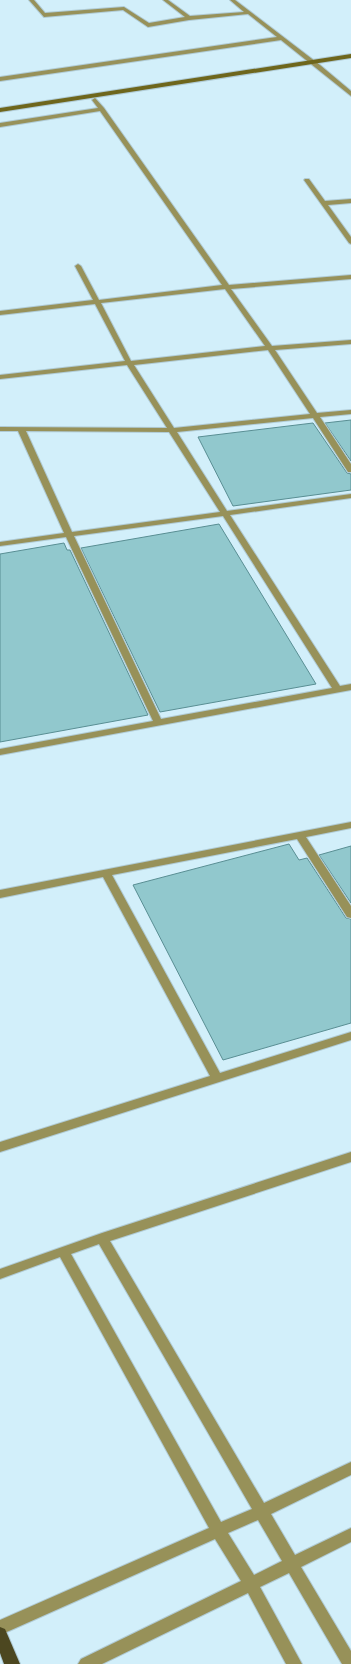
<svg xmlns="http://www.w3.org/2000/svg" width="351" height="1664" viewBox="0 0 351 1664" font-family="'DejaVu Sans',sans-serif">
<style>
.building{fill:#91c8cd;stroke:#598e93}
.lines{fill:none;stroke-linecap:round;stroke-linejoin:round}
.street-casing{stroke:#b0cbd5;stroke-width:2}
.secondary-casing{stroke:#b0cbd5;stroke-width:2}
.primary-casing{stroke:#b0cbd5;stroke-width:2}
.street{fill:#979159;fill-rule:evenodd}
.secondary{fill:#6e661c;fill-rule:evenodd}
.primary{fill:#4c4720;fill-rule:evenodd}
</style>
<rect width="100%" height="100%" fill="#d2effa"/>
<!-- building -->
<g class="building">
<path d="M351,420V461L325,423Z"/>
<path d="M313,423L347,473L351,474V490L233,506L198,437Z"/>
<path d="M219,524L316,684L160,712L81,548Z"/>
<path d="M64,543L67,550H70L148,715L0,742V554Z"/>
<path d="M289,844L299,860L307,858L346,918L351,919V1023L223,1060L133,885Z"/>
<path d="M351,846V903L319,855Z"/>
</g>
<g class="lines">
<defs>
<g id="street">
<path d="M29,0H34L45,13L124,7L149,23L185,17L163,0H168L190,16L244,12L230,0H235L320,65L351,91V96L281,40L0,81V77L277,37L248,14L189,20L148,27L123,10L44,17Z"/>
<path d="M95,98L104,108L229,285L351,275V279L231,289L272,346L351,340V344L275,350L317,413L351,410V414L320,417L351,464V472H348L313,418L177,432L227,511L351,494V498L230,515L340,686L351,684V690L0,755V749L153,721L66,537L0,546V542L64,533L18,431H0V427L167,428L127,365L0,379V375L125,361L95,304L0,315V311L93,300L75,266L78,264L81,266L99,300L222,285L100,111L0,127V123L98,108L92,100ZM225,289L265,346L131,361L101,303ZM268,350L310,414L174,428L134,365ZM26,431L169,432L220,512L72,532ZM223,516L332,688L161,719L74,536Z"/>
<path d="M305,179H309L325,201L351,199V203L328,205L351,237V244L349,243L304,180Z"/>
<path d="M351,822V828L306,837L351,906V918L347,917L297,839L112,875L220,1073L351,1032V1040L0,1152V1142L210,1076L103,877L0,898V890Z"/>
<path d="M351,1152V1162L110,1241L264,1503L351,1462V1475L271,1514L295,1555L351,1528V1542L301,1567L351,1651V1664H342L289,1573L260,1587L302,1664H286L248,1593L102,1664H78L81,1659L241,1581L215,1539L0,1635V1620L209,1528L60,1257L0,1279V1269L102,1233ZM99,1244L252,1509L221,1522L71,1254ZM258,1520L282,1561L254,1575L228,1533Z"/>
</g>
<path id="secondary" d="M351,54V58L0,112V108Z"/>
<path id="primary" d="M0,1627L5,1629L20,1664H4L0,1653Z"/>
</defs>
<!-- street casing -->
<use href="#street" class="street-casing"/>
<!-- secondary casing -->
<use href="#secondary" class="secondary-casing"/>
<!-- primary casing -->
<use href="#primary" class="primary-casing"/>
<!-- street -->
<use href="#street" class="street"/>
<!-- secondary -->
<use href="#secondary" class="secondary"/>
<!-- primary -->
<use href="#primary" class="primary"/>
</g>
</svg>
